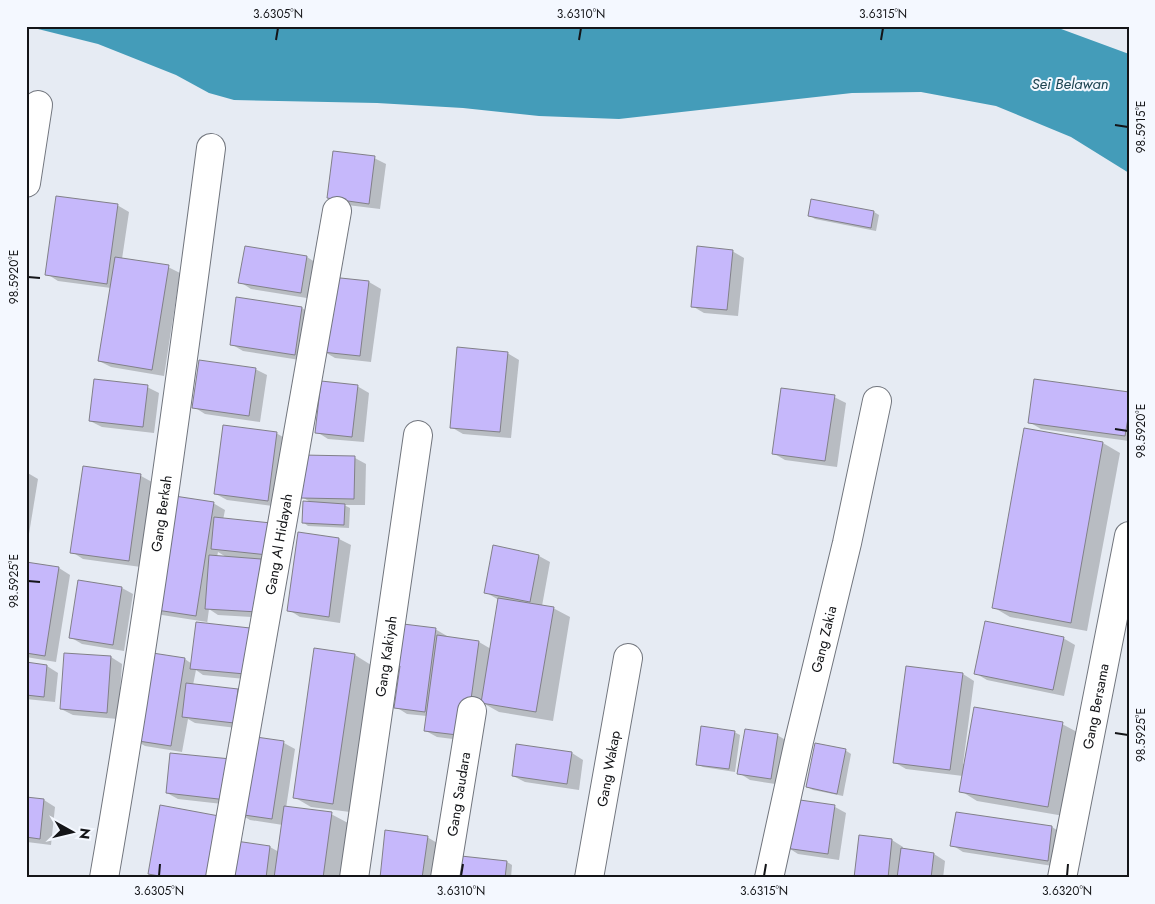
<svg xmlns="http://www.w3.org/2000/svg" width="1155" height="904" viewBox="0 0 1155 904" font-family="Jost,sans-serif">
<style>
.water{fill:#449cb9}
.shadow{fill:#0003;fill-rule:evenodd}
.building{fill:#c6b8fb;stroke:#818088}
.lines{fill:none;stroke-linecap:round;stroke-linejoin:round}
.minor-casing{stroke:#71757d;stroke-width:30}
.minor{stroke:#fff;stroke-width:28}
.ticks{fill:none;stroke:#141518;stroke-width:2}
.labels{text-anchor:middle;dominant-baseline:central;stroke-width:4;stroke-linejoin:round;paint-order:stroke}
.street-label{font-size:14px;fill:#141518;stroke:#f4f8ff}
.water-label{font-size:15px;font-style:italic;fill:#1d4451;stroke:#f4f8ff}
.neatline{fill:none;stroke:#141518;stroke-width:2}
.ticks-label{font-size:12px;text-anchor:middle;fill:#141518}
</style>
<rect width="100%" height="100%" fill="#e6ebf3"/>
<!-- water -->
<path class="water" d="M26,26H1053L1129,54V173L1071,137L996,106L921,92L852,93L619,119L539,116L463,108L377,103L234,100L209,93L176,75L98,44Z"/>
<!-- shadow -->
<g class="shadow">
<path d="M374,158L386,164L380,209L339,204L328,198Z"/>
<path d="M812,200L874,212L879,215L876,231L815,219L809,215Z"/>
<path d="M117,205L129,212L122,259L168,267L180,273L164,376L111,367L99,361L111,288L58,281L47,274Z"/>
<path d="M732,251L744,258L738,316L704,313L692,306Z"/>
<path d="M307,257L318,264L313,299L251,289L240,282Z"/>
<path d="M332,278L369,282L381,289L371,362L335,358L323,351Z"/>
<path d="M302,308L313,315L306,361L243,351L231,344Z"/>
<path d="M507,353L519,360L511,438L463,434L451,427Z"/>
<path d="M255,369L267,375L260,422L205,414L194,407Z"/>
<path d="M357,386L369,393L364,442L328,439L317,432Z"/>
<path d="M147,387L159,393L154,433L102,427L90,421Z"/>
<path d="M1129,393V441L1041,429L1029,422Z"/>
<path d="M834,397L846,403L837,467L785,460L773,453Z"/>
<path d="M1025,429L1103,443L1120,453L1087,631L1010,617L993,607Z"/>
<path d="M276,433L288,440L280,507L227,500L216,494Z"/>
<path d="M355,458L366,464L365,505H344L350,508L349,528L308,526L303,522L312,503L302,497Z"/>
<path d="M84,468L141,476L152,482L141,567L83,559L72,552Z"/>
<path d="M26,472L38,479L26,552Z"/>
<path d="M213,503L225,510L223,520L279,561L259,559L273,567L269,618L218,615L209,609L207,624L256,680L203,675L196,670L193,685L238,691L249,697L245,729L195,723L188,719L182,752L145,746L133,739L185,659L192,664L207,622L162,615L151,609ZM218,552L228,558L217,557Z"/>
<path d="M299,533L339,539L351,545L340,623L300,617L289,610Z"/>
<path d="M539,556L550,562L542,606L553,608L570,617L553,721L499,712L483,703L477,742L437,737L426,731L427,716L407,714L396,707L401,670L390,664L435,629L447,636V638L479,642L491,649L499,600L485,592Z"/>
<path d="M26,563L59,568L70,575L56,662L26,657Z"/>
<path d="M122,588L133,594L124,651L82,644L70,637Z"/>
<path d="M1063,638L1075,645L1064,696L987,680L975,673Z"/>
<path d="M355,655L371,665L350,812L311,807L294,797Z"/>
<path d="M111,657L122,664L118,719L73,715L61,709Z"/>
<path d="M26,664L47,666L58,673L55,702L26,699Z"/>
<path d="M963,674L974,681L963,764L1062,724L1079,733L1064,816L977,801L961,791L963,776L906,769L894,762Z"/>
<path d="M734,732L740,735L735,772L703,767L697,764Z"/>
<path d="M777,735L789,742L782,785L750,780L739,773Z"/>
<path d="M284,743L295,749L286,808L331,814L348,823L341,878H158L150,873L227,841L270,847L279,852L283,825L250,820L238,813L240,806L178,799L167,793L231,760Z"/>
<path d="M845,750L851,754L843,796L813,790L807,787Z"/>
<path d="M572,753L583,760L579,790L525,782L513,776Z"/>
<path d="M26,798L44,800L55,807L51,845L27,842L26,847Z"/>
<path d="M835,807L846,813L839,860L798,854L787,847Z"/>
<path d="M957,813L1052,827L1063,834L1059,867L963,852L952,845Z"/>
<path d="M427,837L439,844L434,878H381Z"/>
<path d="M892,840L903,847V850L934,854L945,861L943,878H855Z"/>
<path d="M507,862L512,865L511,878H460Z"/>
</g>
<!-- building -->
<g class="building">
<path d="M333,151L375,156L369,204L327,198Z"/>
<path d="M56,196L118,204L107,284L45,275Z"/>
<path d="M811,199L874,211L871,228L808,216Z"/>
<path d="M245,246L307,256L301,293L238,283Z"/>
<path d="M697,246L733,250L727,310L691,307Z"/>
<path d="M115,257L169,265L152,370L98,361Z"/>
<path d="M331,277L369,281L360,356L322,352Z"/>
<path d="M236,297L302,307L295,355L230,345Z"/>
<path d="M457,347L508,352L500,432L450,428Z"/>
<path d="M199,360L256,368L249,416L192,408Z"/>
<path d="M94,379L148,385L143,427L89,421Z"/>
<path d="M1034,379L1129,392V412L1125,436L1028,423Z"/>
<path d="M321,381L358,385L352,437L315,433Z"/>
<path d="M781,388L835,395L825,461L772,454Z"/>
<path d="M223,425L277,432L268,501L214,494Z"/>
<path d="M1024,428L1103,442L1071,623L992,608Z"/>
<path d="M302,455L355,456L354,499L301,498Z"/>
<path d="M83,466L141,474L129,561L70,553Z"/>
<path d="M168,495L214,502L196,616L150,609Z"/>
<path d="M303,501L345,504L344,525L302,523Z"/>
<path d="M214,517L271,523L268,555L211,549Z"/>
<path d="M298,532L339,538L329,617L287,611Z"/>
<path d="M493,545L539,555L530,602L484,593Z"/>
<path d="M209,555L261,559L258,612L205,609Z"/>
<path d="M26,562L59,567L45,656L26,653Z"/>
<path d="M78,580L122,587L113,645L69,638Z"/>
<path d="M498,598L554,607L536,712L481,703Z"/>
<path d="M985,621L1064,637L1053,690L974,674Z"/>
<path d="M196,622L250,628L245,674L190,669Z"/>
<path d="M395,623L436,628L425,712L394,708L400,666L389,664Z"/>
<path d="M437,635L479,641L466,736L424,731Z"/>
<path d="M314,648L355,654L333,804L293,798Z"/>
<path d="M146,652L185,658L171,746L132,740Z"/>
<path d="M64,653L111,656L107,713L60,709Z"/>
<path d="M26,662L47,665L44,697L26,695Z"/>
<path d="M906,666L963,673L950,770L893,763Z"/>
<path d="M186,683L238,689L234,723L182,717Z"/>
<path d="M974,707L1063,722L1048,807L959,792Z"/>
<path d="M701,726L735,731L729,769L696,765Z"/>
<path d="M745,729L778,734L771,779L737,774Z"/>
<path d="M249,736L284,741L272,819L237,814Z"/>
<path d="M815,743L846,749L837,794L806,787Z"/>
<path d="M516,744L572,752L567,784L512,776Z"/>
<path d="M170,753L231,759L227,800L166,793Z"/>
<path d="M26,797L44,799L40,839L26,837Z"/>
<path d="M793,799L835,805L828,854L785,848Z"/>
<path d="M160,805L219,816L209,878H171L148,874Z"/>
<path d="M284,806L332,812L323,878H274Z"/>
<path d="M956,812L1052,826L1048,861L950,846Z"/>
<path d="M385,830L428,836L422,878H380Z"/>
<path d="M859,835L892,839L888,878H854Z"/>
<path d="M229,840L270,846L266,878H223Z"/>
<path d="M901,848L934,853L931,878H897Z"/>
<path d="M461,856L507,861L505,878H459Z"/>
</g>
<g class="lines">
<defs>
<g id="minor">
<path d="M26,183L38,105"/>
<path id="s1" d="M104,878C146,636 179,392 211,148"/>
<path id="s2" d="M220,878L337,211"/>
<path id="s3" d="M354,878L418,435"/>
<path id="s4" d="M445,878L472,711"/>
<path id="s5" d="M589,878L628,658"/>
<path id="s6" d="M769,878L799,741L847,543L877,401"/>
<path id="s7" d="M1062,878L1129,536"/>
</g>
</defs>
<!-- minor casing -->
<use href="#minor" class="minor-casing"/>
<!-- minor -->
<use href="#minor" class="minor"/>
</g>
<!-- ticks -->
<path class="ticks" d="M276,40L278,28M579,40L581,28M881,40L883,28M1115,125L1128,127M28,277L40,278M1115,429L1128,431M28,581L40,582M1115,733L1128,735M159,876L160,864M461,876L463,864M764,876L766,864M1067,876L1068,864"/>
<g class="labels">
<!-- street labels -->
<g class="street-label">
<text stroke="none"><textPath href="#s1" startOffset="369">Gang Berkah</textPath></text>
<text stroke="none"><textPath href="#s2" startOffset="339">Gang Al Hidayah</textPath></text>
<text stroke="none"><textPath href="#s6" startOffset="245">Gang Zakia</textPath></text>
<text stroke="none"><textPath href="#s3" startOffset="224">Gang Kakiyah</textPath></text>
<text stroke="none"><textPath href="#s7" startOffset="175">Gang Bersama</textPath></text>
<text stroke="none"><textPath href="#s5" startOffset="111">Gang Wakap</textPath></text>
<text stroke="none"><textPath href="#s4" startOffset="85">Gang Saudara</textPath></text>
</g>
<!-- water labels -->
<g class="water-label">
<text x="1070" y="84">Sei Belawan</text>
</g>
</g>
<!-- border -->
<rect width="1155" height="904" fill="none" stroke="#f4f8ff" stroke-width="55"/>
<!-- north arrow -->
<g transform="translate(72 832) rotate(98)" stroke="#f4f8ff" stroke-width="4" paint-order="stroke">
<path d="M0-4L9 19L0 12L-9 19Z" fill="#141518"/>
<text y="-8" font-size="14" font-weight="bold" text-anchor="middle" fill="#141518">N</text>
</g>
<rect x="28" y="28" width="1100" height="848" class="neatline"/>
<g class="ticks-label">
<text x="278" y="18">3.6305°N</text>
<text x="581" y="18">3.6310°N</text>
<text x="883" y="18">3.6315°N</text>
<text transform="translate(1141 127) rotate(-90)" y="4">98.5915°E</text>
<text transform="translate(14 277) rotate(-90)" y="4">98.5920°E</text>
<text transform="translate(1141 431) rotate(-90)" y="4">98.5920°E</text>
<text transform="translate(14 581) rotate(-90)" y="4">98.5925°E</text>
<text transform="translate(1141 735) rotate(-90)" y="4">98.5925°E</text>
<text x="159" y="895">3.6305°N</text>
<text x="461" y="895">3.6310°N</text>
<text x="764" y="895">3.6315°N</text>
<text x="1067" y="895">3.6320°N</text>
</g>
</svg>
